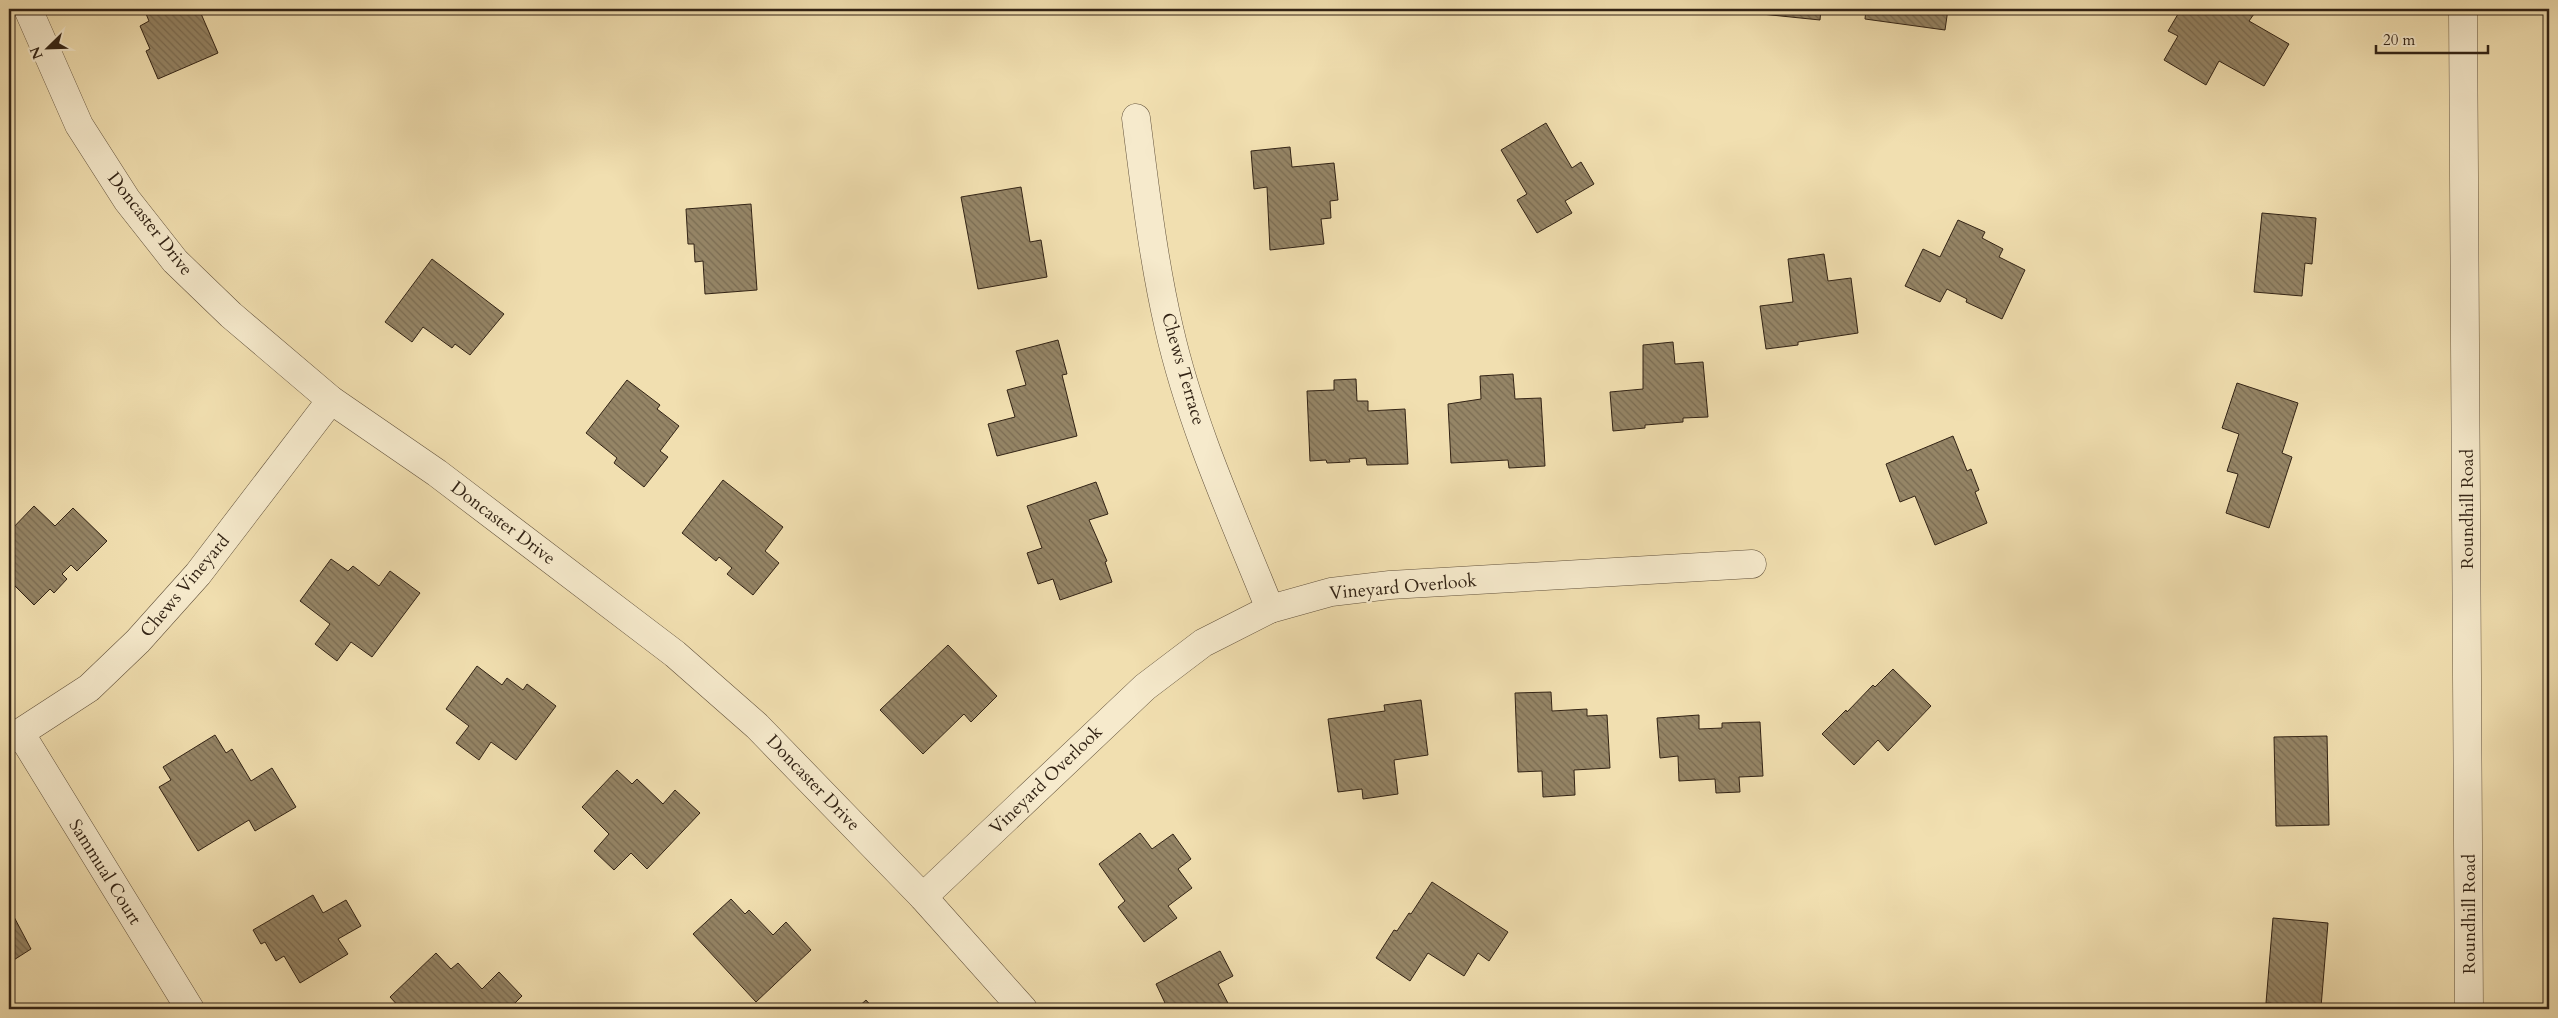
<svg xmlns="http://www.w3.org/2000/svg" width="2558" height="1018" viewBox="0 0 2558 1018" font-family="Cardo,serif">
<style>
.building{fill:url(#building-back-hatch);stroke:#322315}
.lines{fill:none;stroke-linecap:round;stroke-linejoin:round}
.minor-casing{stroke:#62523c;stroke-width:29}
.minor{stroke:#f6eacc;stroke-width:28}
.labels{text-anchor:middle;dominant-baseline:central;stroke-width:5;stroke-linejoin:round;paint-order:stroke}
.street-label{font-size:18px;fill:#322315;stroke:#f6eacc}
</style>
<defs>
<pattern id="building-back-hatch" width="6" height="6" patternUnits="userSpaceOnUse" patternTransform="scale(1.25)"><rect width="6" height="6" fill="#958566"/><path d="M-1 5l2 2M0 0l6 6M5-1l2 2" fill="none" stroke="#7a6c53"/></pattern>
</defs>
<rect width="100%" height="100%" fill="#f1dfb0"/>
<filter id="stains"><feTurbulence type="fractalNoise" baseFrequency=".004" numOctaves="4"/><feColorMatrix values="0 0 0 0 .2 0 0 0 0 .09 0 0 0 0 .02 0 0 0 .5 -.17"/></filter>
<radialGradient id="worn" r=".72"><stop offset=".6" stop-color="#630" stop-opacity="0"/><stop offset="1" stop-color="#630" stop-opacity=".3"/></radialGradient>
<!-- building -->
<g class="building">
<path d="M144,9H199L218,53L158,79L146,51L150,49L140,26L149,21Z"/>
<path d="M1732,9H1821L1820,20L1732,11Z"/>
<path d="M1866,9H1948L1945,30L1865,19Z"/>
<path d="M2181,9H2228L2237,13L2239,9H2245L2254,14L2249,21L2289,44L2264,86L2219,61L2206,85L2164,60L2178,36L2168,31Z"/>
<path d="M1546,123L1572,168L1581,162L1594,184L1565,201L1572,213L1537,233L1517,200L1527,194L1501,150Z"/>
<path d="M1290,147L1292,167L1334,163L1338,200L1330,201L1331,218L1321,219L1324,244L1270,250L1267,187L1254,189L1251,151Z"/>
<path d="M1021,187L1030,242L1041,240L1047,277L978,289L961,197Z"/>
<path d="M751,204L757,290L705,294L703,261L695,262L694,244H688L686,209Z"/>
<path d="M2262,213L2316,218L2312,264L2305,263L2302,296L2254,292Z"/>
<path d="M1958,220L1985,232L1982,238L2003,249L1999,257L2025,270L2002,319L1966,302L1967,299L1947,289L1940,302L1905,286L1923,249L1940,257Z"/>
<path d="M1824,254L1828,281L1851,278L1858,333L1798,342V345L1766,349L1760,306L1793,302L1788,259Z"/>
<path d="M432,259L504,314L470,355L455,344L452,348L423,327L412,342L385,322Z"/>
<path d="M1058,340L1067,374L1062,375L1077,436L997,456L988,424L1015,417L1007,390L1026,385L1016,351Z"/>
<path d="M1673,342L1675,364L1703,362L1708,417L1683,418V422L1645,425V428L1613,431L1610,392L1643,389V345Z"/>
<path d="M1513,374L1515,399L1541,398L1545,466L1509,468L1508,460L1451,463L1448,404L1481,399L1480,376Z"/>
<path d="M1356,379L1357,401H1368V411L1405,409L1408,464L1367,465L1366,458L1349,459L1350,462L1327,463L1326,460L1310,461L1307,391L1334,390V380Z"/>
<path d="M627,380L660,405L657,409L679,426L660,451L668,457L644,487L614,463L617,458L586,433Z"/>
<path d="M2237,383L2298,403L2282,453L2292,457L2269,528L2226,513L2238,474L2227,471L2239,434L2222,428Z"/>
<path d="M1953,436L1967,471L1971,469L1979,490L1975,492L1987,523L1935,545L1915,496L1900,502L1886,464Z"/>
<path d="M723,480L783,527L765,551L779,563L753,595L727,574L732,568L719,557L716,561L682,533Z"/>
<path d="M1096,482L1108,514L1089,520L1107,561L1105,562L1112,582L1060,600L1053,579L1038,584L1027,553L1042,548L1027,506Z"/>
<path d="M34,506L55,526L73,508L107,541L77,571L71,565L62,574L67,579L54,593L50,589L34,605L9,580V532Z"/>
<path d="M331,559L348,571L353,566L379,586L390,571L420,593L372,657L351,642L337,661L315,644L330,624L300,601Z"/>
<path d="M948,645L997,696L971,722L964,714L923,754L880,710Z"/>
<path d="M477,666L502,685L507,678L523,690L527,684L556,706L516,760L491,742L479,760L456,743L469,726L446,709Z"/>
<path d="M1893,669L1931,706L1888,751L1878,740L1854,765L1822,734L1846,710L1847,712L1873,685L1875,687Z"/>
<path d="M1551,692L1552,711L1587,709V716L1607,715L1610,768L1574,770L1575,795L1543,797L1542,771L1518,772L1515,693Z"/>
<path d="M1421,700L1428,755L1394,760L1398,794L1363,799L1362,789L1338,792L1328,719L1385,711L1384,705Z"/>
<path d="M1699,715V729L1722,728V723L1760,722L1763,776L1739,777L1740,792L1716,793L1715,779L1679,781L1678,756L1660,758L1657,718Z"/>
<path d="M215,735L226,753L232,749L251,781L272,768L296,807L255,831L249,820L198,851L159,787L171,780L163,767Z"/>
<path d="M2327,736L2329,825L2276,826L2274,737Z"/>
<path d="M617,770L632,784L637,779L663,804L675,790L700,813L647,869L631,853L614,870L594,851L609,834L582,807Z"/>
<path d="M1140,833L1152,849L1173,834L1191,859L1178,869L1192,888L1168,906L1177,918L1144,942L1118,907L1125,901L1099,864Z"/>
<path d="M1432,882L1508,932L1489,961L1478,953L1464,976L1428,953L1410,981L1376,958L1394,930L1397,931L1409,913L1411,914Z"/>
<path d="M313,895L323,913L346,900L361,926L338,939L348,954L300,983L284,956L276,961L265,942L261,944L253,930Z"/>
<path d="M731,899L745,914L749,910L773,935L786,922L811,950L756,1002L693,934Z"/>
<path d="M13,915L31,949L9,963V916Z"/>
<path d="M2273,918L2328,923L2321,1007L2266,1003Z"/>
<path d="M1220,951L1233,976L1218,984L1231,1009H1165L1162,1004L1165,1003L1156,984Z"/>
<path d="M436,953L451,969L458,963L482,989L499,972L522,996L509,1009H401L390,997Z"/>
<path d="M866,1000L874,1009H856Z"/>
</g>
<g class="lines">
<defs>
<g id="minor">
<path d="M28,9L79,125L127,200L175,261L231,315L331,400L437,473L675,654L757,726L923,897L1023,1009"/>
<path d="M2463,9L2469,1009"/>
<path d="M1136,118C1145,188 1153,259 1169,328C1191,425 1233,517 1270,609"/>
<path d="M21,734L190,1009"/>
<path d="M9,740L89,688L138,641L198,574L331,400"/>
<path d="M923,897L1145,687L1203,643L1270,609L1331,592L1390,585L1752,564"/>
</g>
</defs>
<!-- minor casing -->
<use href="#minor" class="minor-casing"/>
<!-- minor -->
<use href="#minor" class="minor"/>
</g>
<g class="labels">
<!-- street labels -->
<g class="street-label">
<text transform="translate(150 224) rotate(52)">Doncaster Drive</text>
<text transform="translate(1183 369) rotate(74)">Chews Terrace</text>
<text transform="translate(2467 509) rotate(-90)">Roundhill Road</text>
<text transform="translate(503 523) rotate(37)">Doncaster Drive</text>
<text transform="translate(185 586) rotate(-50)">Chews Vineyard</text>
<text transform="translate(1403 587) rotate(-5)">Vineyard Overlook</text>
<text transform="translate(1046 780) rotate(-44)">Vineyard Overlook</text>
<text transform="translate(813 783) rotate(46)">Doncaster Drive</text>
<text transform="translate(105 872) rotate(58)">Sammual Court</text>
<text transform="translate(2469 914) rotate(-90)">Roundhill Road</text>
</g>
</g>
<!-- margin -->
<rect width="2558" height="1018" fill="none" stroke="#f1dfb0" stroke-width="30"/>
<rect x="10" y="10" width="2538" height="998" fill="none" stroke="#322315" stroke-width="2.5"/>
<rect x="15" y="15" width="2528" height="988" fill="none" stroke="#322315"/>
<!-- north arrow -->
<g transform="translate(48 48) rotate(247)" stroke="#f6eacc" stroke-width="4" paint-order="stroke">
<path d="M0-4L9 19L0 12L-9 19Z" fill="#322315"/>
<text y="-8" font-size="14" font-weight="bold" text-anchor="middle" fill="#322315">N</text>
</g>
<!-- scale -->
<path d="M2376 45v8h112v-8" fill="none" stroke="#322315" stroke-width="2.5"/>
<text x="2383" y="45" font-size="15" fill="#322315" stroke="#f6eacc" stroke-width="4" paint-order="stroke">20 m</text>
<rect width="100%" height="100%" filter="url(#stains)"/>
<rect width="100%" height="100%" fill="url(#worn)"/>
</svg>
